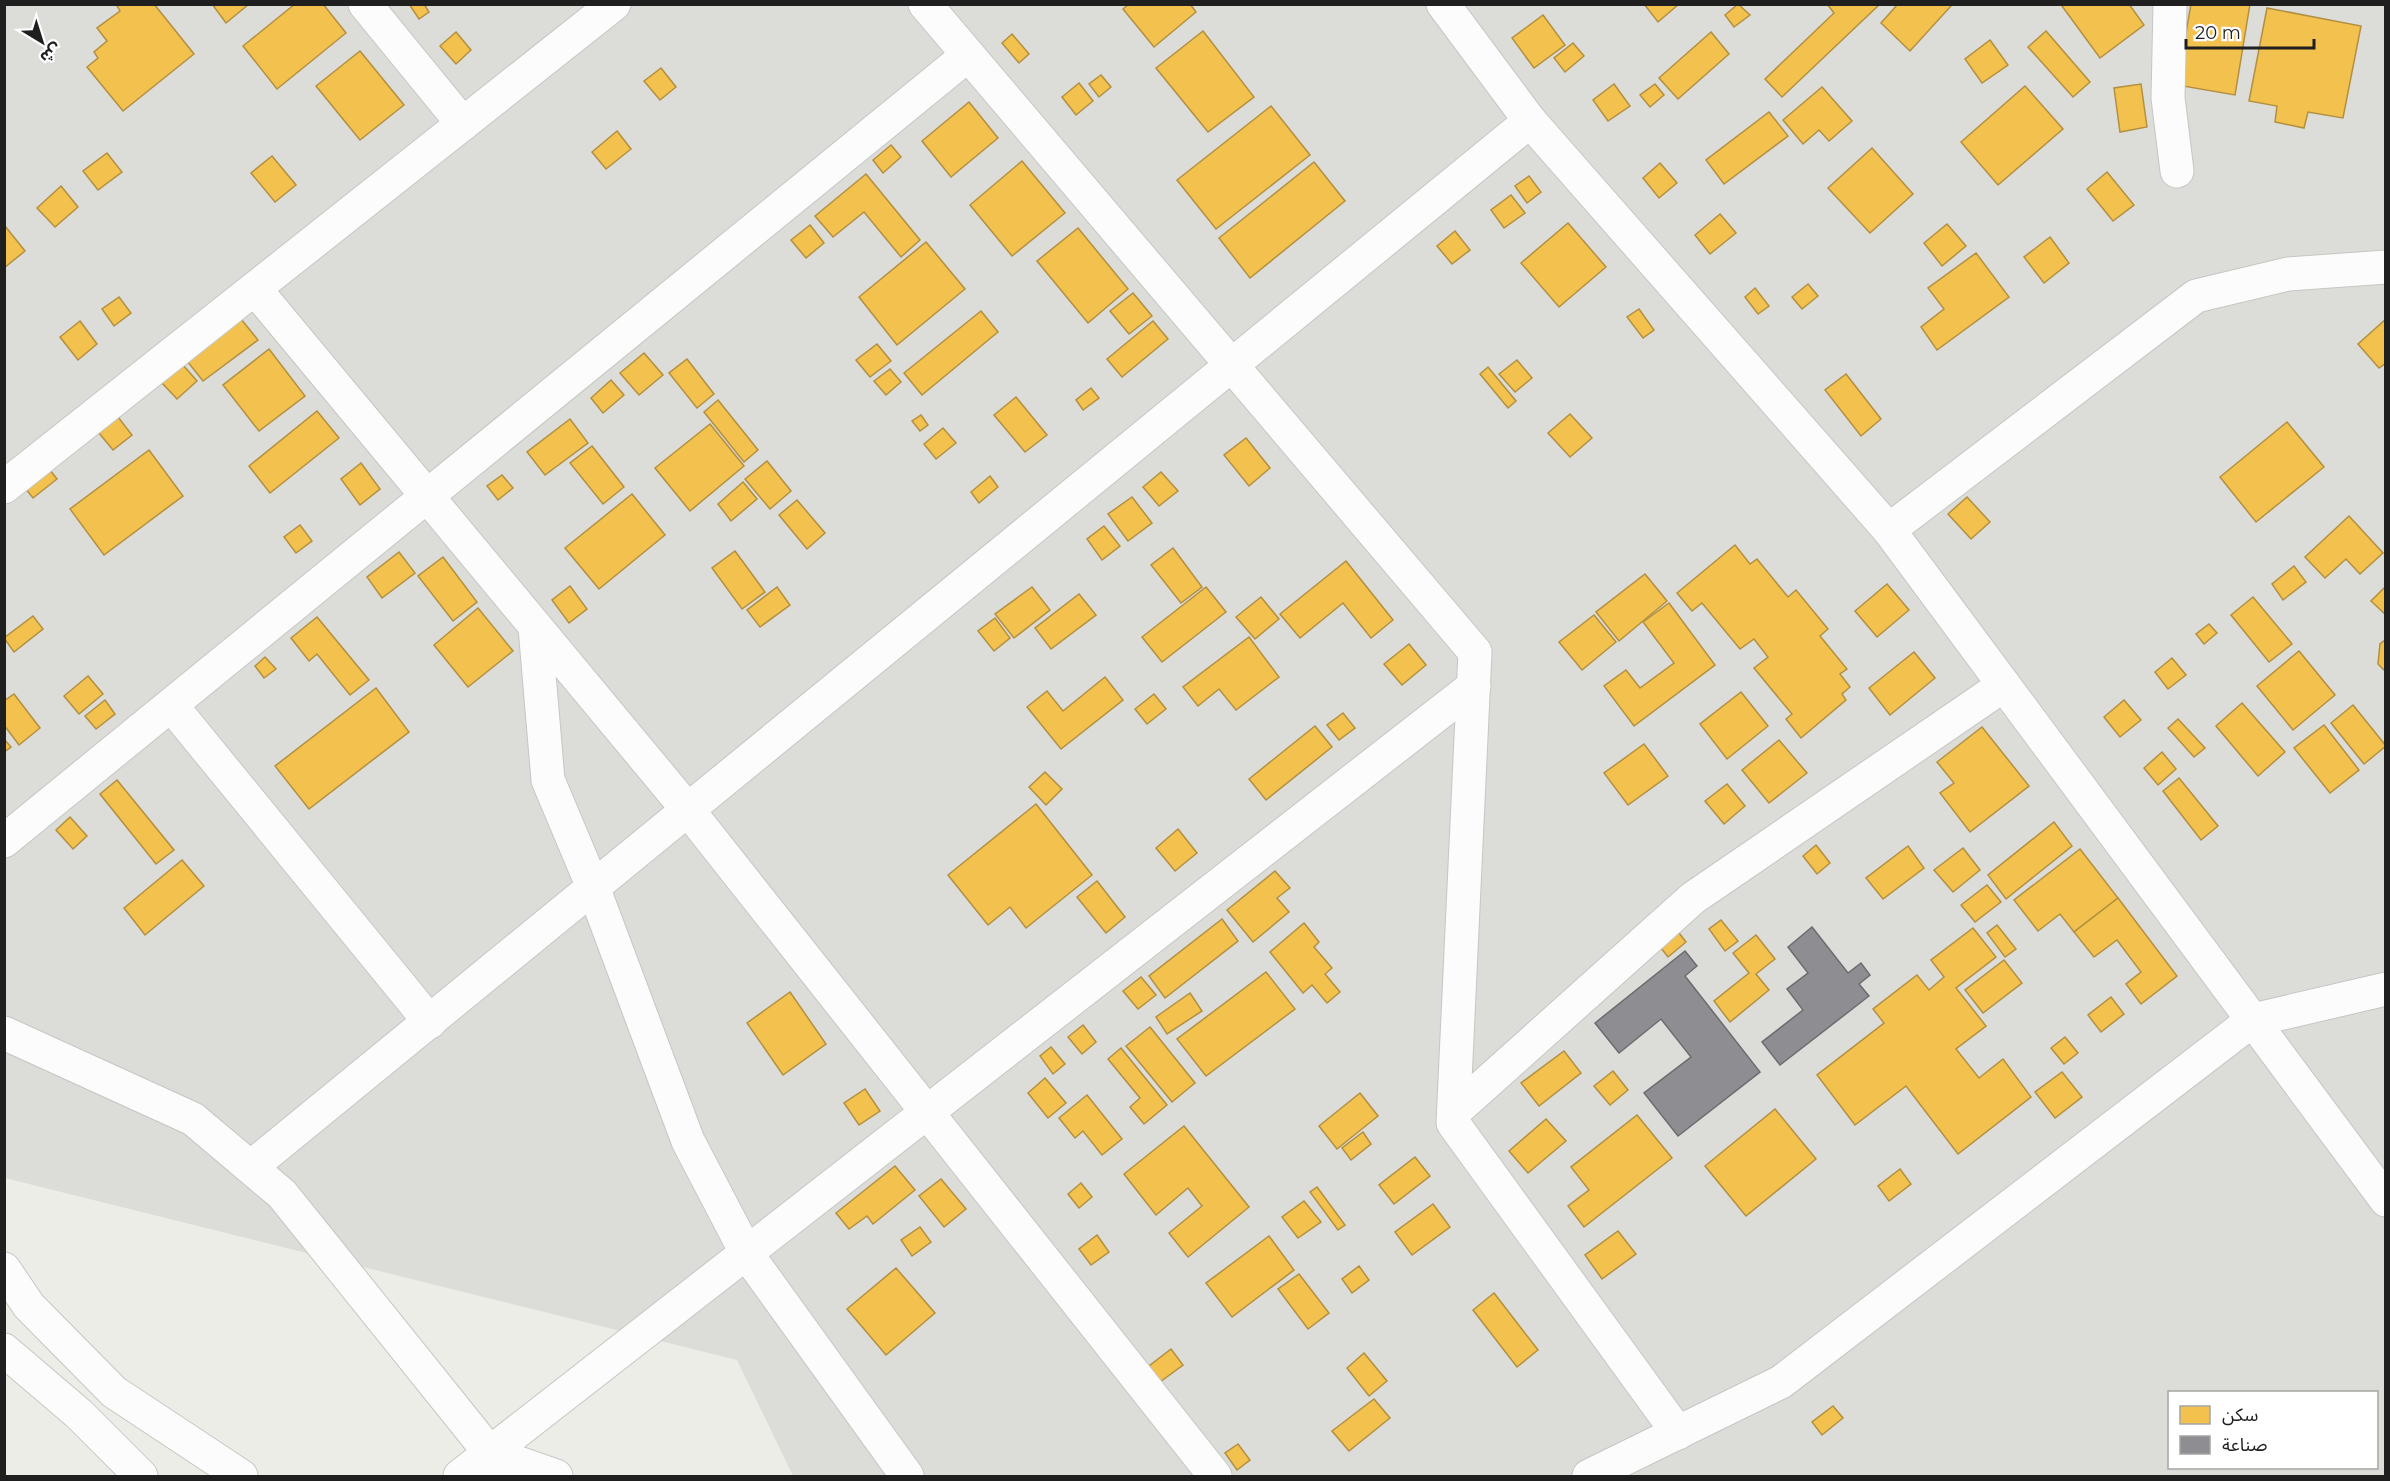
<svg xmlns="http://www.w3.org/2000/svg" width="2390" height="1481" viewBox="0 0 2390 1481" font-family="Montserrat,'Noto Sans Arabic',sans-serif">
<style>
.residential{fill:#dcdcd9;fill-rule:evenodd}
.homes{fill:#f2c14e;stroke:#b39040;stroke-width:1.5}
.industry{fill:#8d8d92;stroke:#6c6c70;stroke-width:1.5}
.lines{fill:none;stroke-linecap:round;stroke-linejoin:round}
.minor-casing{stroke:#c6c6c4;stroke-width:35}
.minor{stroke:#fcfcfc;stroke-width:33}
</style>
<rect width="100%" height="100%" fill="#edede8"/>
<!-- residential -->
<path class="residential" d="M5,5H2385V1476H793L737,1360L5,1178ZM2170,1392H2376V1468H2170Z"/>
<!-- homes -->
<g class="homes">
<path d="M154,4L194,54L123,111L87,67L98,58L94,52L107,41L97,28L120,11L116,4Z"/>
<path d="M212,4H249L226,23Z"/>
<path d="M295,4H323L346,33L277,89L243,46Z"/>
<path d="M409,4H424L429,12L419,19Z"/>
<path d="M1129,4H1190L1196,12L1154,47L1123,9Z"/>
<path d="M1644,4H1679L1658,22Z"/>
<path d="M1738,4L1750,15L1734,27L1725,15Z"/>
<path d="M1880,4L1782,97L1765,79L1834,13L1827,4Z"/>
<path d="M1898,4H1950L1951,6L1910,51L1881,23Z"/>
<path d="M2064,4H2129L2144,25L2100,58L2062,6Z"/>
<path d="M2191,4H2250L2235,95L2177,85Z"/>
<path d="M2267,8L2361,26L2343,118L2308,112L2304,128L2275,122L2277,106L2249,101Z"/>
<path d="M1543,15L1565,45L1534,68L1512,38Z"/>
<path d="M1203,31L1254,97L1208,132L1156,68Z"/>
<path d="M2046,31L2090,82L2073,97L2028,47Z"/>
<path d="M456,32L471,50L456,64L440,46Z"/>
<path d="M1711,32L1729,54L1678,99L1659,78Z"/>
<path d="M1012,34L1029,54L1019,63L1002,43Z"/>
<path d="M1990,40L2008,65L1982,83L1965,59Z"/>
<path d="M1573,43L1584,56L1565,72L1554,58Z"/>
<path d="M360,51L404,105L360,140L316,86Z"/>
<path d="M661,68L676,87L660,100L644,81Z"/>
<path d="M1101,75L1111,87L1099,97L1089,84Z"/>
<path d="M1079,83L1093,101L1076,115L1062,97Z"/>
<path d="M1614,84L1630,106L1608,121L1593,100Z"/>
<path d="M1655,84L1664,95L1650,107L1640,95Z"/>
<path d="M2141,84L2147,127L2120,132L2114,88Z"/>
<path d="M2025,86L2063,129L1998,185L1961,142Z"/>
<path d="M1822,87L1852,121L1829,141L1819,130L1803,144L1783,120Z"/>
<path d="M969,102L998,138L951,177L922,141Z"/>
<path d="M1271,106L1310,155L1216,229L1177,180Z"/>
<path d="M1769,112L1788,136L1724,184L1706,160Z"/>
<path d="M617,131L631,149L606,169L592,152Z"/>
<path d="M891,145L901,157L883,173L873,160Z"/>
<path d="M1872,148L1913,194L1870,233L1828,188Z"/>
<path d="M107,153L122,172L98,190L83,171Z"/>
<path d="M272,156L296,185L275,202L251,173Z"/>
<path d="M1022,161L1065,213L1012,256L970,205Z"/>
<path d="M1314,162L1345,201L1250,278L1219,238Z"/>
<path d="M1660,163L1677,183L1659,198L1643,178Z"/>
<path d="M2107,172L2134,205L2113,221L2087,189Z"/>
<path d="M866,174L920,240L901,257L864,212L833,237L815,216Z"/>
<path d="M1529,176L1541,192L1527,203L1515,186Z"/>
<path d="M61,186L78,207L55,227L37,208Z"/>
<path d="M1511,195L1525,213L1504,228L1491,210Z"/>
<path d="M1720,214L1736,233L1710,254L1695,235Z"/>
<path d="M1568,223L1606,267L1559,307L1521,263Z"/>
<path d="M1947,224L1966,246L1942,266L1924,243Z"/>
<path d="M810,225L824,243L806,258L791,240Z"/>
<path d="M5,226L25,251L4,268V227Z"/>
<path d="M1078,228L1128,289L1088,323L1037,261Z"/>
<path d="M1455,231L1470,250L1452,264L1437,246Z"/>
<path d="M2050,237L2069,263L2044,283L2024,257Z"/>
<path d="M926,242L965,289L897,345L859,297Z"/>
<path d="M1976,253L2009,297L1937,350L1921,327L1944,309L1928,288Z"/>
<path d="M1808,284L1818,296L1802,309L1792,297Z"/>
<path d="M1755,288L1769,306L1758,314L1745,297Z"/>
<path d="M1133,293L1152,316L1129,334L1110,311Z"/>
<path d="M119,297L131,313L114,326L102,309Z"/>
<path d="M1639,309L1654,330L1643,338L1627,317Z"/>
<path d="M981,311L998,332L922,395L904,373Z"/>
<path d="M241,319L258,340L203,381L187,361Z"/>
<path d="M2386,319V363L2379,368L2358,344Z"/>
<path d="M80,321L97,344L78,360L60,337Z"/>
<path d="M1153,321L1168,339L1122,377L1107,359Z"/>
<path d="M877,344L891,361L870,377L856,360Z"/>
<path d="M269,349L305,396L259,431L223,385Z"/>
<path d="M644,353L663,375L639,395L620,373Z"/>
<path d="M687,359L714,394L697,408L669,373Z"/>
<path d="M1517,360L1532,378L1515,392L1499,374Z"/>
<path d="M183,365L197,381L177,399L162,383Z"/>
<path d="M1488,367L1516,401L1508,408L1480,374Z"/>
<path d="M890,369L901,382L886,395L874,381Z"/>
<path d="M1846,374L1881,419L1861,436L1825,390Z"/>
<path d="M611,380L624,395L603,413L591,398Z"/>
<path d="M1091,388L1099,398L1083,410L1076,400Z"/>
<path d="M1016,397L1047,435L1025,452L994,415Z"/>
<path d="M718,400L758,450L744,462L704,412Z"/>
<path d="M317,411L339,438L270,493L249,466Z"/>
<path d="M1570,414L1592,438L1570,457L1548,433Z"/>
<path d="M921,415L928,425L920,431L912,421Z"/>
<path d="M118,417L132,435L113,450L99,433Z"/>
<path d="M570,419L588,443L545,475L527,452Z"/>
<path d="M2287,422L2324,467L2256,522L2220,477Z"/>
<path d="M710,424L744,466L690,511L655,468Z"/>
<path d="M943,428L956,443L936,459L924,444Z"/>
<path d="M1246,438L1270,468L1249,486L1224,455Z"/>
<path d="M592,446L624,487L603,504L570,463Z"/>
<path d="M149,450L183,496L104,555L70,509Z"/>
<path d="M767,461L791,491L770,509L745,479Z"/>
<path d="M361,463L380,489L360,505L341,479Z"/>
<path d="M46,465L57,479L33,498L22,484Z"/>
<path d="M1161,472L1178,491L1159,506L1143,487Z"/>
<path d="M502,475L513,488L498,500L487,486Z"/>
<path d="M990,476L998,487L979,503L971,492Z"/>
<path d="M743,482L757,499L731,521L718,504Z"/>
<path d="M632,494L665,535L599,589L565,548Z"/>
<path d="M1132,497L1152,523L1128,541L1108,514Z"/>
<path d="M1967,497L1990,522L1971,539L1948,514Z"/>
<path d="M797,500L825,533L807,549L779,515Z"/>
<path d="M2349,516L2383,553L2360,574L2346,559L2325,578L2305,557Z"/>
<path d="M300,525L312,541L296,553L284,537Z"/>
<path d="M1104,526L1120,546L1102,560L1087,539Z"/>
<path d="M1735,545L1750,564L1757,559L1788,597L1796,590L1828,629L1820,636L1847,669L1840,674L1850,687L1842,694L1846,700L1801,738L1786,719L1792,714L1754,668L1768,657L1754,639L1740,649L1702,603L1692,611L1677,593Z"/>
<path d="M1173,548L1202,587L1181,603L1151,565Z"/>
<path d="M735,551L765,592L742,609L712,568Z"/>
<path d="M399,552L415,573L382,598L367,577Z"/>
<path d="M443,557L477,602L453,621L418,576Z"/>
<path d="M1346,561L1393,620L1371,638L1343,603L1300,638L1280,614Z"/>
<path d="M2294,566L2306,582L2283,600L2272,584Z"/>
<path d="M1645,574L1667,601L1619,641L1596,612Z"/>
<path d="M1887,584L1909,610L1877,637L1855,611Z"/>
<path d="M570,586L587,609L569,623L552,600Z"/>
<path d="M2386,586V615L2371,601Z"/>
<path d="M777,587L790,605L760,627L747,610Z"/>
<path d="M1032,587L1050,610L1014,638L995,614Z"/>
<path d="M1206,587L1226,612L1162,662L1142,637Z"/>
<path d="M1079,594L1096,615L1051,649L1035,628Z"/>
<path d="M1261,597L1279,619L1255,639L1236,617Z"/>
<path d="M2253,597L2292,644L2269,662L2231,615Z"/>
<path d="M1669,603L1715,665L1634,726L1604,686L1626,670L1640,688L1674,663L1643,622Z"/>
<path d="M478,608L513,651L468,687L434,645Z"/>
<path d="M1594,615L1616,642L1582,670L1559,642Z"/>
<path d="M33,616L43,629L14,652L4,638Z"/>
<path d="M317,617L369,680L350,695L317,654L309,661L291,638Z"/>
<path d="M995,618L1010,638L994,651L978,631Z"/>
<path d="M2209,624L2217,633L2204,644L2196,634Z"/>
<path d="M1249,637L1279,677L1236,710L1219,689L1198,706L1183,687Z"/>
<path d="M2386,639V672L2378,664L2380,644Z"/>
<path d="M1409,644L1426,665L1402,685L1384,664Z"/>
<path d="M2299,651L2335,695L2293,730L2257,686Z"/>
<path d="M1914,652L1935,678L1890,715L1869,688Z"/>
<path d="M265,657L276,669L264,678L255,666Z"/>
<path d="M2172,658L2186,675L2168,689L2155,672Z"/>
<path d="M88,676L103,694L79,714L64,696Z"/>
<path d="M1105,677L1123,700L1061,749L1027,707L1047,691L1063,711Z"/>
<path d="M376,688L409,732L309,809L275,766Z"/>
<path d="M1741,692L1768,726L1727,759L1700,724Z"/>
<path d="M14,694L40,728L19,745L4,725V701Z"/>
<path d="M1154,694L1166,709L1147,724L1135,709Z"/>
<path d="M105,700L115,714L96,729L85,716Z"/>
<path d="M2124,700L2141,720L2120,737L2104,717Z"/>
<path d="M2242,703L2285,752L2258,776L2216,726Z"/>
<path d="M2353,705L2386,746L2364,764L2331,723Z"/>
<path d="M1343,713L1355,728L1339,740L1327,725Z"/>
<path d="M2178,719L2205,748L2194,757L2168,728Z"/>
<path d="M2324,725L2359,770L2330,793L2294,748Z"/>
<path d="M1315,726L1332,747L1266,800L1249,779Z"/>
<path d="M1982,727L2029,786L1970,832L1940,793L1954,783L1937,762Z"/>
<path d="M4,739L11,747L4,752Z"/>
<path d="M1779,740L1807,773L1769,803L1742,770Z"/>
<path d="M1644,744L1668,776L1628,805L1604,773Z"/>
<path d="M2162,752L2176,769L2158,785L2144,768Z"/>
<path d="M1045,772L1062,789L1046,805L1029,787Z"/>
<path d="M2179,778L2218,826L2201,840L2163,791Z"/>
<path d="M117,780L174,850L156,864L100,794Z"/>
<path d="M1727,784L1745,806L1724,824L1705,801Z"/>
<path d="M1036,804L1092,875L1026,928L1010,907L988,925L948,875Z"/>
<path d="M70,817L87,836L73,849L56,830Z"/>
<path d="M2054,822L2072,846L2006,899L1988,875Z"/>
<path d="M1178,829L1197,853L1175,871L1156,848Z"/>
<path d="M1816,845L1830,863L1817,874L1803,856Z"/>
<path d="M1908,846L1924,868L1883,899L1866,878Z"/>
<path d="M1963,848L1980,870L1953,892L1934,870Z"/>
<path d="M2080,849L2118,898L2074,932L2060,914L2038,931L2014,900Z"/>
<path d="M182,860L204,886L145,935L124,908Z"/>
<path d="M1275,871L1290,888L1277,898L1289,912L1253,942L1227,910Z"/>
<path d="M1097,881L1125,917L1106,933L1077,897Z"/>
<path d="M1987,885L2001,902L1975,922L1961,905Z"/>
<path d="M2118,898L2177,976L2141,1004L2126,984L2141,972L2117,940L2094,957L2074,932Z"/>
<path d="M1222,919L1238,941L1165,998L1149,976Z"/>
<path d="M1721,920L1738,941L1725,951L1709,929Z"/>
<path d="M1304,923L1319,942L1314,947L1332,968L1325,974L1340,992L1327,1003L1312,985L1303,993L1270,952Z"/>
<path d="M1672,924L1686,942L1668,957L1654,939Z"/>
<path d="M1997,925L2016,949L2005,957L1987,933Z"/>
<path d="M1973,928L1996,957L1956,988L1986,1026L1956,1049L1979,1078L2003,1059L2031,1097L1958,1154L1906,1086L1855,1125L1817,1075L1884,1023L1873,1009L1917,975L1929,990L1944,977L1931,960Z"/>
<path d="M1756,935L1775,959L1756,974L1769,990L1730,1022L1714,1001L1749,973L1733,953Z"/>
<path d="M2004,960L2022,983L1983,1013L1965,990Z"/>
<path d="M1266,972L1295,1009L1206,1076L1177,1039Z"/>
<path d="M1141,977L1156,995L1138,1009L1123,991Z"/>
<path d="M790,992L826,1044L783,1075L747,1023Z"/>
<path d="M1190,993L1202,1011L1167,1034L1156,1017Z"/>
<path d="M2111,997L2124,1014L2101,1032L2088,1015Z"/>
<path d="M1083,1025L1096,1042L1082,1054L1068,1037Z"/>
<path d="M1150,1027L1195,1083L1172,1102L1126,1046Z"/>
<path d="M2065,1037L2078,1053L2064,1064L2051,1048Z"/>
<path d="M1051,1047L1065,1064L1053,1074L1040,1056Z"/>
<path d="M1121,1048L1167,1105L1144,1124L1130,1107L1140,1098L1108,1059Z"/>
<path d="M1564,1051L1581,1073L1539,1106L1521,1083Z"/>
<path d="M1613,1071L1628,1090L1610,1105L1594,1086Z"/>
<path d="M2062,1072L2082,1097L2055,1118L2035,1092Z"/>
<path d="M1045,1078L1066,1103L1048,1118L1028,1093Z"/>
<path d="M865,1089L880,1111L859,1125L844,1103Z"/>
<path d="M1360,1093L1378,1116L1337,1149L1319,1126Z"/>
<path d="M1087,1095L1122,1139L1102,1155L1083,1131L1075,1138L1059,1118Z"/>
<path d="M1775,1109L1816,1159L1746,1216L1705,1166Z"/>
<path d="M1637,1115L1672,1158L1584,1227L1568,1206L1589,1190L1571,1167Z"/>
<path d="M1546,1119L1566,1141L1528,1173L1509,1151Z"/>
<path d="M1184,1126L1249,1207L1188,1257L1169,1233L1202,1206L1188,1188L1156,1215L1124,1174Z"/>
<path d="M1363,1132L1371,1144L1351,1160L1342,1148Z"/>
<path d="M1415,1157L1430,1176L1394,1204L1379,1185Z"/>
<path d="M895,1166L915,1190L873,1224L867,1216L849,1229L836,1213Z"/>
<path d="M1900,1169L1911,1184L1889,1201L1878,1186Z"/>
<path d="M941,1179L966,1209L944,1227L919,1196Z"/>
<path d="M1081,1183L1092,1197L1079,1208L1068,1194Z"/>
<path d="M1317,1187L1345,1225L1338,1230L1310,1192Z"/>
<path d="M1304,1201L1321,1222L1298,1238L1282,1217Z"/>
<path d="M1433,1204L1450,1227L1412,1255L1395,1232Z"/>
<path d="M920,1227L931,1242L912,1256L901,1240Z"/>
<path d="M1618,1231L1636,1254L1602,1279L1585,1255Z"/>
<path d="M1097,1235L1109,1252L1091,1265L1079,1249Z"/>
<path d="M1269,1236L1294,1270L1232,1317L1206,1283Z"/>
<path d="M1359,1266L1369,1280L1352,1293L1342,1279Z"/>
<path d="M896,1268L935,1313L886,1355L847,1309Z"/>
<path d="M1299,1274L1329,1313L1308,1329L1278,1289Z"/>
<path d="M1494,1293L1538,1350L1517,1367L1473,1310Z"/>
<path d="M1171,1349L1183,1365L1160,1382L1149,1366Z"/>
<path d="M1364,1353L1387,1381L1369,1396L1347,1368Z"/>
<path d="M1374,1399L1390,1418L1349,1451L1332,1431Z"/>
<path d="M1833,1406L1843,1418L1822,1435L1812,1422Z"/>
<path d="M1238,1444L1250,1460L1237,1470L1225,1453Z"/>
</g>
<!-- industry -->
<g class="industry">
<path d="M1812,927L1848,973L1861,963L1870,975L1859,984L1869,996L1780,1065L1762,1042L1803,1010L1787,989L1808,973L1788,947Z"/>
<path d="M1685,951L1697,966L1685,976L1760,1072L1678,1136L1644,1093L1691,1057L1661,1019L1619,1053L1595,1023Z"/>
</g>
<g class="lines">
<defs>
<g id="minor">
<path d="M365,4L463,124"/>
<path d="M925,4L1475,652L1453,1123L1678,1433"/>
<path d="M1443,4L1530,121L1889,530L2386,1200"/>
<path d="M2170,4L2168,98L2177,171"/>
<path d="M255,289L688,810L1215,1476"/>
<path d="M4,487L614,4"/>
<path d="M1889,530L2196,296L2288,274L2386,267"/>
<path d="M535,627L548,780L593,887L688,1141L747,1254L907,1476"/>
<path d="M171,705L430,1022"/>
<path d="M4,841L968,55"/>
<path d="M4,1033L193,1119L282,1194L490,1453L502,1476"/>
<path d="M1454,1112L1693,898L2004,685"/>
<path d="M251,1167L1530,121"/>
<path d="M4,1269L29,1306L114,1392L241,1476"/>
<path d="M4,1350L79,1414L141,1476"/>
<path d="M490,1453L556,1476"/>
<path d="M460,1476L1474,686"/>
<path d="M1589,1476L1781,1382L2253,1020L2386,989"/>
</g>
</defs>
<!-- minor casing -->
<use href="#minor" class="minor-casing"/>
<!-- minor -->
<use href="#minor" class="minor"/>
</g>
<!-- border -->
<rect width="2390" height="1481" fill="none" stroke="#1f1f1f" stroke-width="12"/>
<!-- legend -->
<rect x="2168" y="1391" width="210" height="78" fill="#ffffff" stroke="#a5a5a5" stroke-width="1.5"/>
<rect x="2180" y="1406" width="30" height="18" fill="#f2c14e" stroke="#a5a5a5" stroke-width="1.5"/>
<text x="2222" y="1421" font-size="18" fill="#1f1f1f">سكن</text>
<rect x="2180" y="1436" width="30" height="18" fill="#8d8d92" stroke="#a5a5a5" stroke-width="1.5"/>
<text x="2222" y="1451" font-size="18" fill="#1f1f1f">صناعة</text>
<!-- north arrow -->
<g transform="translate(42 42) rotate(142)" stroke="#ffffff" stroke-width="4.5" paint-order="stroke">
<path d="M0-4.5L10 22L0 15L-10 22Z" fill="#1f1f1f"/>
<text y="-9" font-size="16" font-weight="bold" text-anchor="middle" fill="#1f1f1f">ش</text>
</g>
<!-- scale -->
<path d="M2186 39v9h128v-9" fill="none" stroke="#1f1f1f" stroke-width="3"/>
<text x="2195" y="39" font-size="18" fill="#1f1f1f" stroke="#ffffff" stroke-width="4.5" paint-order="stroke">20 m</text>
</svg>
